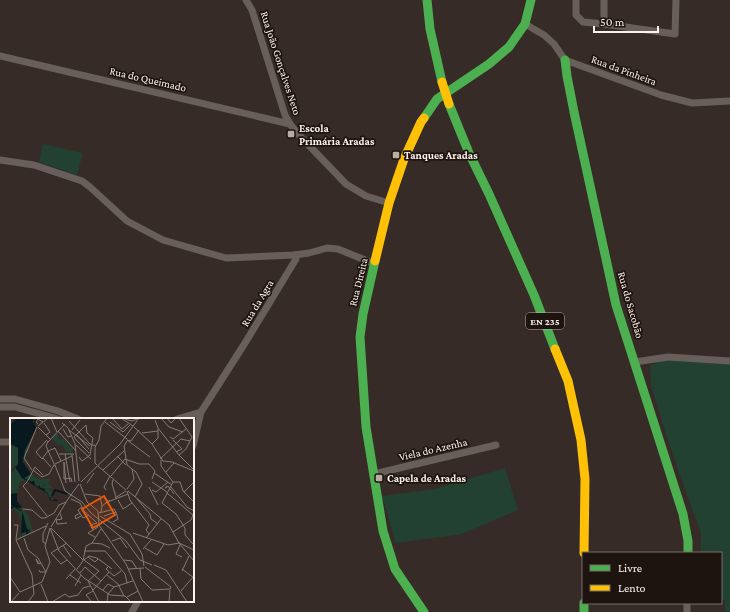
<svg xmlns="http://www.w3.org/2000/svg" width="730" height="612" viewBox="0 0 730 612" font-family="'Crimson Pro',serif">
<style>
.grass{fill:#234130}
.lines{fill:none;stroke-linecap:round;stroke-linejoin:round}
.street{stroke:#685e5a;stroke-width:7}
.fast{stroke:#4caf50;stroke-width:9}
.slow{stroke:#ffc107;stroke-width:9}
.slow-bridge{stroke:#ffc107;stroke-width:9}
.poi-dot{fill:#b8aca5;stroke:#1d1410;stroke-width:1.5}
.labels{text-anchor:middle;dominant-baseline:central;stroke-width:3.5;stroke-linejoin:round;paint-order:stroke}
.shield{fill:#1d1410;stroke:#baafa9;stroke-width:1}
.shield-label{font-size:10px;font-weight:bold;fill:#fef1ea}
.street-label{font-size:11px;fill:#fef1ea;stroke:#1d1410}
.poi-label{font-size:11px;font-weight:bold;fill:#fef1ea;stroke:#1d1410;text-anchor:start}
.inset-river{fill:none;stroke:#07191f;stroke-width:2}
.inset-road{fill:none;stroke:#867a74;stroke-width:1}
.view{fill:#e8590c;fill-opacity:0.15;stroke:#e8590c;stroke-width:2}
.inset-edge{fill:none;stroke:#fef1ea;stroke-width:2}
</style>
<rect width="100%" height="100%" fill="#362b26"/>
<!-- grass -->
<g class="grass">
<path d="M43,144L83,153L77,175L39,162Z"/>
<path d="M668,357L730,361V612H725V600H721V553H701V532L692,509L668,441L651,385L650,366Z"/>
<path d="M505,468L518,510L464,533L457,535L395,543L393,533L382,496L435,489Z"/>
</g>
<g class="lines">
<!-- street -->
<g class="street">
<path d="M246,0L252,10L285,115L290,124L299,135L346,184L366,196L389,203"/>
<path d="M576,0V15L583,22L604,24"/>
<path d="M604,0V24L675,34L676,0"/>
<path d="M525,24L544,35L554,44L565,60L661,95L692,103L730,101"/>
<path d="M0,56L290,124"/>
<path d="M0,160L34,165L82,181L90,187L127,221L163,240L226,258L294,255L309,253L327,248L338,249L375,264"/>
<path d="M635,362L668,357L730,361"/>
<path d="M0,399H15L58,411L78,419"/>
<path d="M0,407H15L58,419"/>
<path d="M177,419L201,412L245,343L296,259L294,255"/>
<path d="M0,442H11"/>
<path d="M193,446L201,412"/>
<path d="M374,474L496,445"/>
<path d="M132,612L138,601"/>
<path d="M687,612V603"/>
</g>
<!-- fast -->
<g class="fast">
<path d="M427,0L430,29L442,82"/>
<path d="M565,60L567,76L574,112L616,305L683,514L688,541V553"/>
<path d="M449,104L469,153L489,194L534,295L555,349"/>
<path d="M424,118L437,99L489,64L509,47L525,24L531,0"/>
<path d="M375,261L363,314L360,337L366,427L383,531L395,569L424,612"/>
<path d="M584,603V612"/>
</g>
<!-- slow -->
<g class="slow">
<path d="M375,261L389,203L404,159L421,122L424,118"/>
<path d="M555,349L568,381L581,440L585,479L584,553"/>
</g>
<!-- slow-bridge -->
<path class="slow-bridge" d="M442,82L449,104"/>
</g>
<!-- markers -->
<g class="poi-dot">
<rect x="287" y="130" width="8" height="8" rx="2"/>
<rect x="392" y="151" width="8" height="8" rx="2"/>
<rect x="375" y="474" width="8" height="8" rx="2"/>
</g>
<g class="labels">
<!-- shield labels -->
<rect class="shield" x="526" y="313" width="38" height="16" rx="3"/>
<g class="shield-label">
<text x="545" y="321">EN 235</text>
</g>
<!-- street labels -->
<g class="street-label">
<text transform="translate(281 63) rotate(72)">Rua João Gonçalves Neto</text>
<text transform="translate(624 70) rotate(20)">Rua da Pinheira</text>
<text transform="translate(148 79) rotate(13)">Rua do Queimado</text>
<text transform="translate(358 282) rotate(-76)">Rua Direita</text>
<text transform="translate(257 303) rotate(-59)">Rua da Agra</text>
<text transform="translate(631 305) rotate(74)">Rua do Sacobão</text>
<text transform="translate(433 449) rotate(-13)">Viela do Azenha</text>
</g>
<!-- poi labels -->
<g class="poi-label">
<text x="299" y="128">Escola<tspan x="299" dy="13">Primária Aradas</tspan></text>
<text x="404" y="155">Tanques Aradas</text>
<text x="387" y="478">Capela de Aradas</text>
</g>
</g>
<!-- overview -->
<g transform="translate(10 418)">
<rect width="184" height="184" fill="#362b26"/>
<path d="M22,14L14,44L7,48L8,51L17,48L8,51L12,60L15,61L14,59L20,55L29,61H40L38,65L43,70H38L42,75V82L31,70L19,62L10,64L7,75V84L18,97L23,113L9,121L12,112L11,101L7,93L0,91L2,89L0,83L3,86L0,78L6,76H0V56L5,49L7,50L6,47L4,48L0,54V26L7,19L11,18L3,24L5,27Z" fill="#234130"/>
<path d="M48,14L49,22L53,20L64,33L62,32L61,36H64L60,38V34H56L52,26L48,28L42,20Z" fill="#234130"/>
<path d="M7,0H23V7L26,0H29L33,4L29,1L25,6L26,10L15,32L13,44L21,56L14,60L22,64L24,62L25,67L28,69L30,67V70L38,64L31,70L36,71L34,72L38,75L39,80L42,78L40,81L43,83L45,81L49,83L51,85L49,83H43L40,82L37,75L25,68L12,60L5,49L0,56L8,46V30L0,26V7ZM7,75V83L12,90H7L11,92L13,96L17,111L20,112L17,114L21,113L16,117V114L12,115L11,121L12,94L4,89L2,91H0V87L3,89L0,85V76Z" fill="#07191f"/>
<path class="inset-river" d="M42,78L45,72L58,76"/>
<path class="inset-road" d="M41,0L47,14M102,0L112,11L118,6M111,0L123,8M151,0L159,9L173,14M157,0L161,5L166,0M169,0L182,19M115,1L122,3L127,1M145,2L148,10L169,37M59,3L80,26L86,28M95,4L117,21M100,4L113,14L120,7M34,5L40,14L36,17M52,5L58,10L65,26L69,63M28,6L26,4L28,1L33,4M28,8L38,0M28,9L40,21M124,9L142,26L153,43L162,44L184,53M53,11L58,19L61,18M59,12L80,28M62,12L70,2M48,13L66,33M132,15L148,13M67,17L79,31M160,19L163,21L176,11M37,22L26,34L32,41L38,33M163,22L172,31L166,34M38,23L36,28L45,48M67,23L64,19L76,7M67,23L79,35M121,23L129,12M121,23L117,22L140,39M38,24L55,6M142,26L148,20V11M66,27L81,41M38,33L45,30L51,43M49,36H64M55,36L60,64M62,37L65,64M169,37L176,31L182,19M169,37L184,52M107,38L116,47M69,39L72,43L80,37L83,20L77,15L76,7M33,40L41,49M115,41L129,46H139L145,53L142,61M150,41L171,21L180,23M151,42V48L163,64M54,44V61L61,60L62,64M54,44L56,65M45,46L62,38M45,47L55,73L72,84L81,95L116,123L130,142L142,147M87,47L85,45V29L89,22L91,8L97,0M117,47L114,28L117,23M117,47L126,54L132,66M88,48L116,72M22,52L14,40L27,9M23,52L32,59L39,56L44,47M93,52L114,33M156,54L164,45M144,55L162,67M33,57L25,49L17,64L13,68L37,98M101,58L115,41M103,62L102,66L106,79M71,64L110,26L129,0M142,64L157,74M163,64H170L173,73L184,84M77,65L84,55M70,66L77,84L88,93L89,107L116,146L133,184M139,69L148,87M157,69L155,70L158,68L164,76M161,69L177,89L184,93M117,71L124,61L122,51M96,72L94,69L100,58M142,72L146,74L158,64M117,73L120,82L139,107L136,112L139,116M118,73L159,107L169,125L184,143M174,74L184,64M157,75L183,97M75,76L90,78L92,88M125,79L132,66M105,80L116,73M58,81L69,66M61,81L70,85L74,93L87,105M127,81L140,96M108,82L113,91L122,85M95,85L118,76M152,85L166,96L175,110V117L183,126M152,85L163,64M72,89L68,92L73,100L79,97M13,91L22,92L31,100H35M91,94L92,88L100,82M70,95L65,98L66,101L71,98M89,95L104,91L106,94M140,96L141,101L148,106M90,98L120,116L132,136L134,148M94,98L106,94L108,101L103,104M35,100L44,95L49,87L56,84M46,101L47,106L57,105M46,102L52,101L50,95M4,107H8L6,121M41,109L58,81M40,110L49,133L74,160L100,177L115,178L121,184M41,110L73,142M83,112L80,107L87,105M163,114L181,102L183,97M123,115L158,127L169,125M85,119L78,115L88,109L86,107M14,120L18,132L28,140L36,154H30L29,152M136,120L151,101M6,122L22,157L24,176L18,184M6,122L36,108M102,123L110,120L117,130M82,125L92,126L100,130M169,125L184,132M36,126L33,124V116L38,105M53,127L61,139M170,127L166,136L172,139M135,130L147,137L154,126M133,131L141,122M74,133H95L115,156L117,165M41,135L51,146L57,142M41,135L57,125M78,139L85,144L88,141M74,142L89,153L78,163L89,184M74,142L79,138L87,140L102,151M114,142L122,143L127,151M29,145L26,141L28,146L31,145M144,147L156,152L177,184M99,148L96,151L104,158L111,153M130,150L131,161L142,172L160,171L161,169L135,149M67,151L73,143L76,128L82,125L91,111M118,151L134,150M172,151L184,160M172,153L179,138M70,155L75,149L91,163M60,157L71,165M97,157L108,166L114,178M0,159L10,174M56,161L65,151M31,166L38,184M65,168L71,157M83,172L99,154M93,172L98,166L104,169M171,173L183,159M10,174L32,164L40,144L35,128L40,110M68,177L73,170L80,168M117,179L128,173M1,184L9,175M42,184L55,176L59,179L68,177M82,184L76,177L83,173M97,184L98,176L104,169L123,163M159,184L160,172"/>
<path class="view" d="M94,78L105,97L83,110L72,91Z"/>
<rect width="184" height="184" class="inset-edge"/>
</g>
<!-- legend -->
<rect x="582" y="552" width="140" height="52" fill="#1d1410" stroke="#776c67"/>
<rect x="590" y="565" width="20" height="6" fill="#4caf50" stroke="#776c67"/>
<text x="618" y="572" font-size="12" fill="#fef1ea">Livre</text>
<rect x="590" y="585" width="20" height="6" fill="#ffc107" stroke="#776c67"/>
<text x="618" y="592" font-size="12" fill="#fef1ea">Lento</text>
<!-- scale -->
<path d="M594 26v6h64v-6" fill="none" stroke="#fef1ea" stroke-width="2"/>
<text x="600" y="26" font-size="12" fill="#fef1ea" stroke="#1d1410" stroke-width="3" paint-order="stroke">50 m</text>
</svg>
